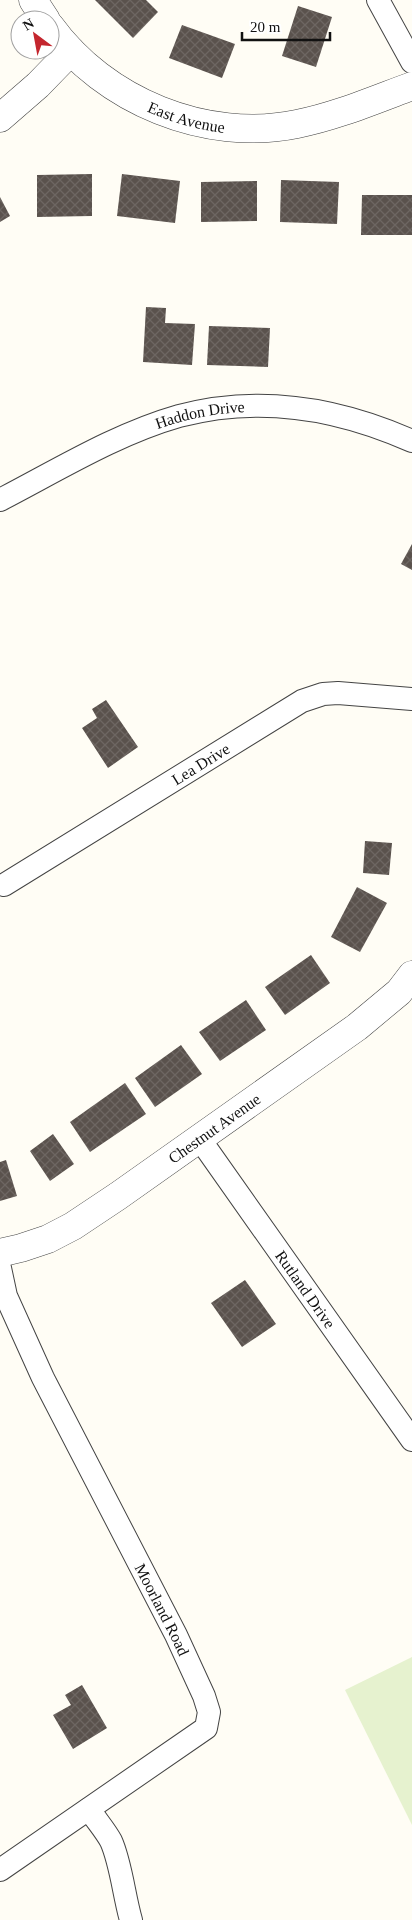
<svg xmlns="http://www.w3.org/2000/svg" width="412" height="1920" viewBox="0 0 412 1920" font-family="Georgia,serif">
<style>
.pitch{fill:#e6f2cf}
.building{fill:url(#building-cross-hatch)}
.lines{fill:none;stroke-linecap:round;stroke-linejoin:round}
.minor-casing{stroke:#444;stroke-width:24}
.tertiary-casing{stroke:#444;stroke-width:29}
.minor{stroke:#fff;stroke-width:22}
.tertiary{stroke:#fff;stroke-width:28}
.labels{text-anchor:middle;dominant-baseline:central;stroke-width:5;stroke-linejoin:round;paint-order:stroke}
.street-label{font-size:16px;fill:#111;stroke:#fff}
</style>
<defs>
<pattern id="building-cross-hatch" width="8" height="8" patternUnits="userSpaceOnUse" patternTransform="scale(1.25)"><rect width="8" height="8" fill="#5a524d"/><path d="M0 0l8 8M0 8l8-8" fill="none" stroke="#6d6662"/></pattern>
</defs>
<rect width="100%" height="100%" fill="#fffdf5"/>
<!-- pitch -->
<path class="pitch" d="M412,1657V1825L345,1690Z"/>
<!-- building -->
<g class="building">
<path d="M95,0H146L158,12L133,38Z"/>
<path d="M298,6L332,17L316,67L282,56Z"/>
<path d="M182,25L235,44L222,78L169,58Z"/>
<path d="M92,174V216L37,217V175Z"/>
<path d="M122,174L180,181L175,223L117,216Z"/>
<path d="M281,180L339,182L337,224L280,222Z"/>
<path d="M257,181V221L201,222V182Z"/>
<path d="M362,195H412V235H361Z"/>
<path d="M0,197L10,216L0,222Z"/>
<path d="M146,307L166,308L165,323L195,324L192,365L143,362Z"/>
<path d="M209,326L270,328L268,367L207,365Z"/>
<path d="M412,544V570L401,564Z"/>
<path d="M106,700L138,747L108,768L82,728L97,718L92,709Z"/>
<path d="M365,841L392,843L389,875L363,873Z"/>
<path d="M357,887L387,903L360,952L331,937Z"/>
<path d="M311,955L330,983L285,1015L265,987Z"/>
<path d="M246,1000L266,1030L220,1061L199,1032Z"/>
<path d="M181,1045L202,1074L155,1107L135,1078Z"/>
<path d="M125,1083L146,1114L90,1152L70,1122Z"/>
<path d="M53,1134L74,1164L50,1181L30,1151Z"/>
<path d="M6,1160L17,1196L0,1201V1162Z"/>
<path d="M245,1280L276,1324L242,1347L211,1303Z"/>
<path d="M82,1685L107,1728L73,1749L53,1715L71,1705L65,1695Z"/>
</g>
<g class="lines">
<defs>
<g id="minor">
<path d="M378,0L412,62"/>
<path id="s1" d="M0,500C58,470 116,434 179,416C258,395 338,408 412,441"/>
<path id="s2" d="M4,885L302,701L323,694L338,693L412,699"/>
<path id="s3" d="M199,1138L412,1440"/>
<path id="s4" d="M0,1268L6,1296L43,1378L176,1635L204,1696L209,1712L206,1728L0,1870"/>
<path d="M89,1809C96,1820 105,1830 111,1841C121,1863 124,1896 131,1920"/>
</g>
<g id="tertiary">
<path d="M33,0L46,20"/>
<path id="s5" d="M50,26C104,101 206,143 297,124C337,116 374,100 412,86"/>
<path d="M0,118L38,85L71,51"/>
<path id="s6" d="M0,1253L21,1248L48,1239L73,1226L118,1196L357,1027L399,992L412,975"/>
</g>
</defs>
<!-- minor casing -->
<use href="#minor" class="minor-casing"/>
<!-- tertiary casing -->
<use href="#tertiary" class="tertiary-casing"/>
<!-- minor -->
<use href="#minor" class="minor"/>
<!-- tertiary -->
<use href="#tertiary" class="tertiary"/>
</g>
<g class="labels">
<!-- street labels -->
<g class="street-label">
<text stroke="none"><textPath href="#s5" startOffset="168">East Avenue</textPath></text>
<text stroke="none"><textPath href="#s1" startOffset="219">Haddon Drive</textPath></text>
<text stroke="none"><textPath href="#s2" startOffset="231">Lea Drive</textPath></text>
<text stroke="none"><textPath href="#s6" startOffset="250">Chestnut Avenue</textPath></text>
<text stroke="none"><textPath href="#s3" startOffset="185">Rutland Drive</textPath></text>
<text stroke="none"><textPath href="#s4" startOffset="379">Moorland Road</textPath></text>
</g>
</g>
<!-- north arrow -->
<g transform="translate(35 35) rotate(328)"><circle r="24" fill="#ffffff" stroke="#a0a0a0"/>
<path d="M0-4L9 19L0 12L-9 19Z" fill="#c4262e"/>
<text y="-8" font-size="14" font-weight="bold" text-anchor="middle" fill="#111111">N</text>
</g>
<!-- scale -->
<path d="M242 32v8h88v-8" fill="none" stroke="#111111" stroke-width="2.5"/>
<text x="250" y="32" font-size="15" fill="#111111" stroke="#ffffff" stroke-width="4" paint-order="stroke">20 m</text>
</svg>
